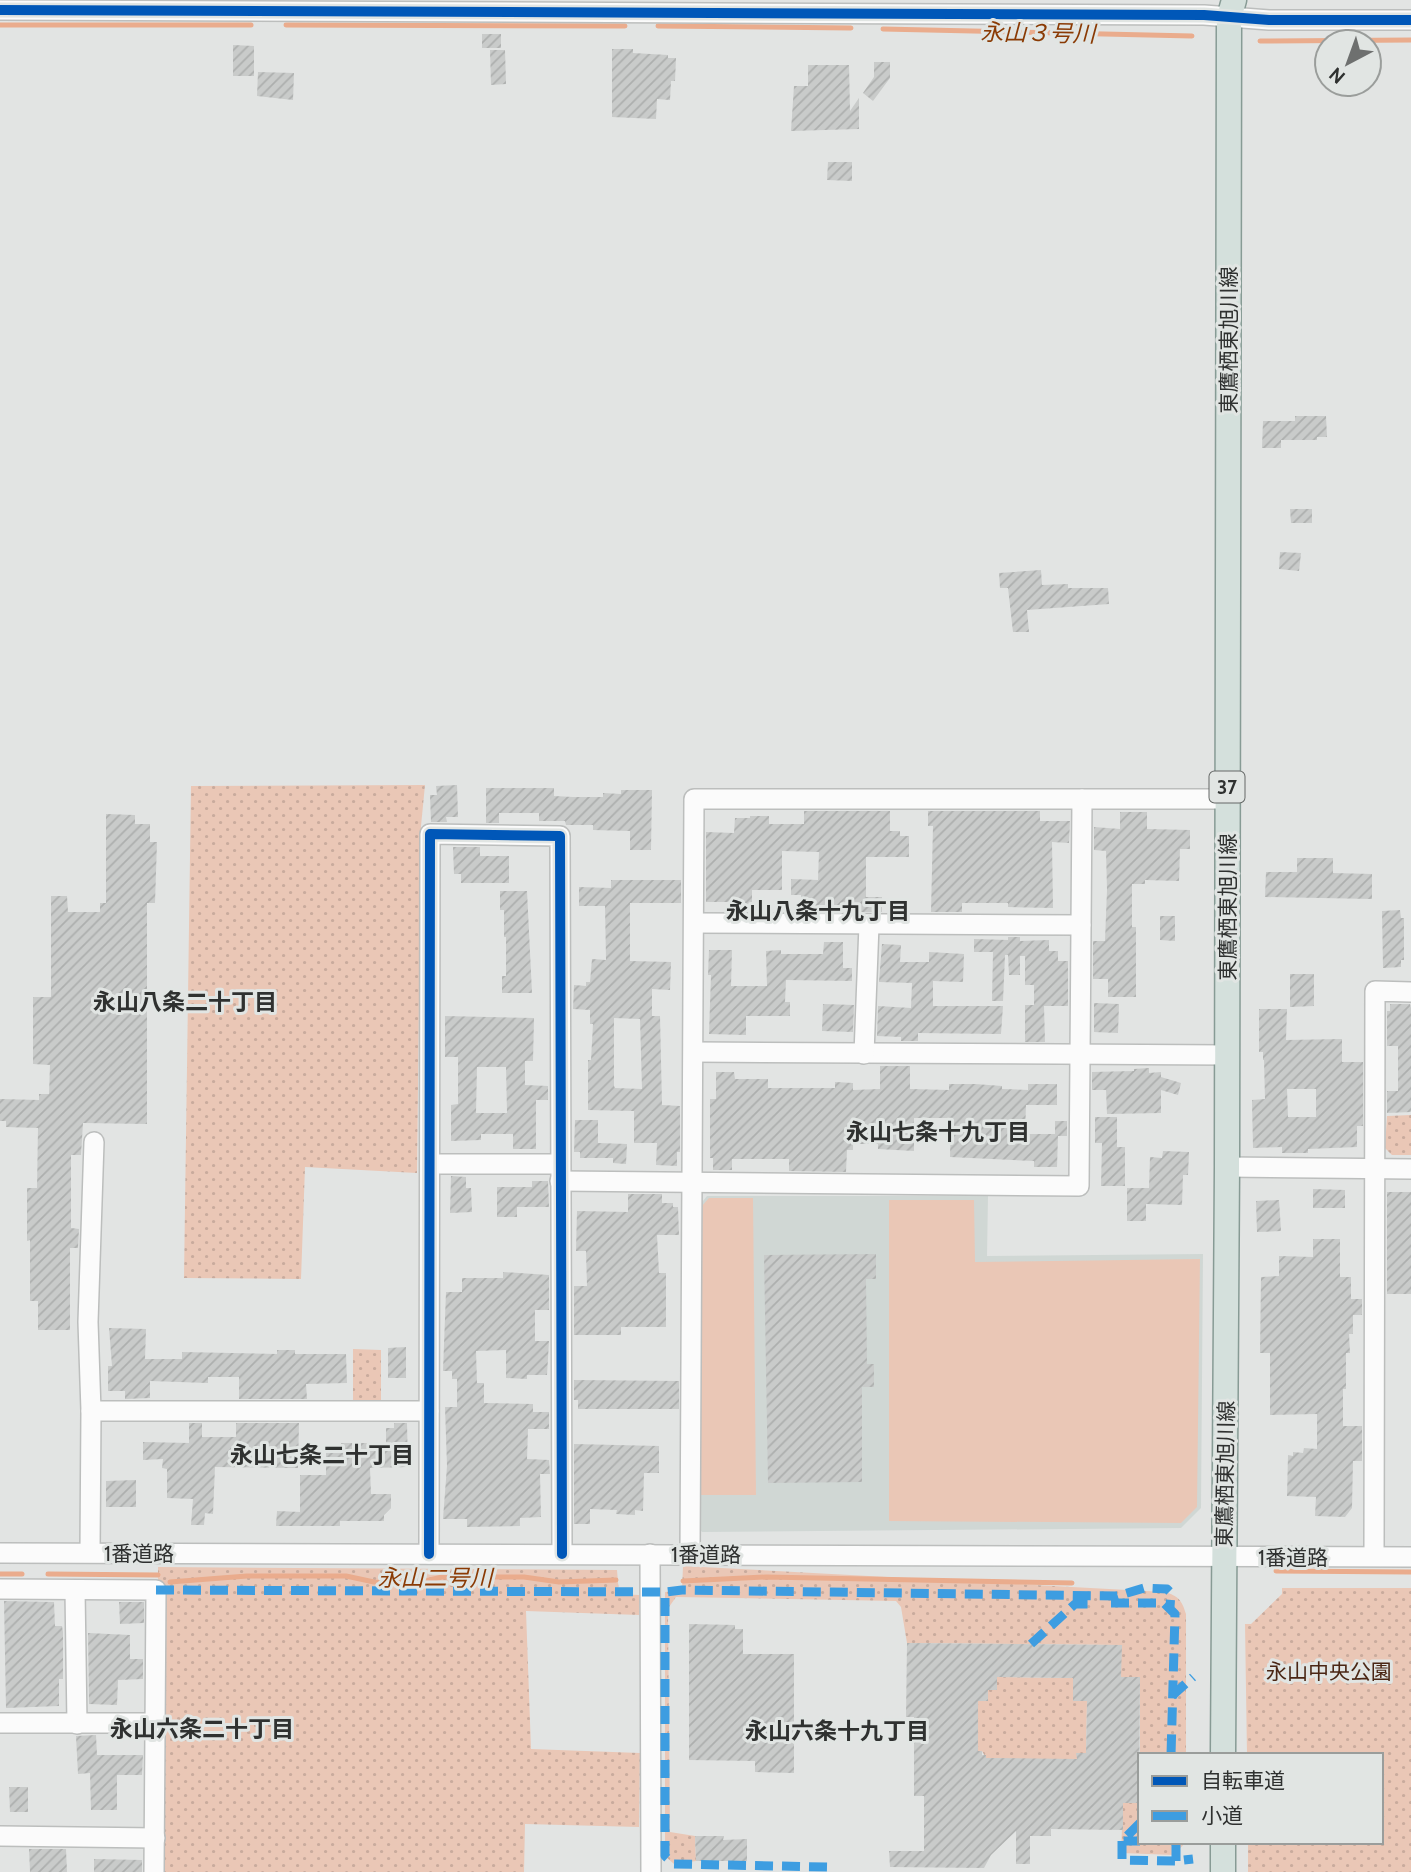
<svg xmlns="http://www.w3.org/2000/svg" width="1411" height="1872" viewBox="0 0 1411 1872" font-family="Cabin,'Noto Sans JP',sans-serif">
<style>
.built{fill:#d0d7d4}
.green{fill:url(#green-dots)}
.pitch{fill:#eac7b6}
.lines{fill:none;stroke-linecap:round;stroke-linejoin:round}
.stream{stroke:#eaac8d;stroke-width:5}
.building{fill:url(#building-hatch);fill-rule:evenodd}
.minor-casing{stroke:#bcbebd;stroke-width:22}
.major-casing{stroke:#879b95;stroke-width:27}
.minor{stroke:#fbfbfb;stroke-width:19}
.major{stroke:#d4e0dc;stroke-width:24}
.quiet{stroke:#3d9de1;stroke-width:9;stroke-dasharray:18 9;stroke-linecap:butt}
.cycleway-casing{stroke:#e1e5e3;stroke-width:15}
.cycleway{stroke:#0057b8;stroke-width:10}
.labels{text-anchor:middle;dominant-baseline:central;stroke-width:6;stroke-linejoin:round;paint-order:stroke}
.shield{fill:#e1e5e3;stroke:#646766;stroke-width:2}
.shield-label{font-size:19px;font-weight:bold;fill:#2f3130}
.street-label{font-size:21px;fill:#2f3130;stroke:#e1e5e3}
.park-label{font-size:21px;fill:#4a2614;stroke:#e1e5e3}
.water-label{font-size:23px;font-style:italic;fill:#8a3a04;stroke:#e1e5e3}
.neighbourhood-label{font-size:23px;font-weight:bold;fill:#2f3130;stroke:#e1e5e3}
</style>
<defs>
<pattern id="green-dots" width="8" height="8" patternUnits="userSpaceOnUse" patternTransform="scale(1.75)"><rect width="8" height="8" fill="#eac7b6"/><path d="M2 2h.1M6 6h.1" fill="none" stroke="#c9ab9d" stroke-width="1.8" stroke-linecap="round"/></pattern>
<pattern id="building-hatch" width="6" height="6" patternUnits="userSpaceOnUse" patternTransform="scale(1.75)"><rect width="6" height="6" fill="#c9cbca"/><path d="M-1 1l2-2M0 6l6-6M5 7l2-2" fill="none" stroke="#adafae"/></pattern>
</defs>
<rect width="100%" height="100%" fill="#e2e4e3"/>
<!-- built -->
<path class="built" d="M707,1196H988L987,1256L1203,1254L1201,1508L1181,1528L702,1532L697,1526L699,1206Z"/>
<!-- green -->
<g class="green">
<path d="M425,785L421,826L417,1173L305,1167L301,1279L184,1278L191,786Z"/>
<path d="M1411,1115V1155H1392L1385,1148L1387,1116Z"/>
<path d="M353,1349L381,1350V1401L353,1400Z"/>
<path d="M683,1566L1165,1592C1178,1596 1182,1600 1186,1614V1755H1140V1677H1121V1645L907,1643L901,1607L896,1601L676,1597L669,1607L668,1614L670,1832L695,1836L696,1861L674,1864L665,1856V1592L682,1590Z"/>
<path d="M158,1567L617,1570L619,1594L639,1595V1615L526,1611L531,1749L640,1753L639,1827L525,1824L524,1872H157Z"/>
<path d="M1282,1588H1411V1872H1248V1842H1381V1755H1247L1245,1624H1251L1282,1594Z"/>
<path d="M997,1677L1073,1678V1700L1087,1701L1086,1753H1077V1762L986,1758L982,1751H978V1701H988V1690Z"/>
<path d="M1140,1767V1842H1186L1174,1855L1121,1853L1123,1803H1139Z"/>
</g>
<!-- pitch -->
<g class="pitch">
<path d="M709,1198H753L756,1495H699L701,1207Z"/>
<path d="M889,1200H974L975,1262L1200,1259L1197,1507L1181,1523L889,1521Z"/>
</g>
<g class="lines">
<!-- stream -->
<g class="stream">
<path d="M0,25H251"/>
<path d="M286,25L625,26"/>
<path d="M658,26L851,28"/>
<path d="M883,29L1192,36"/>
<path d="M1260,41L1411,40"/>
<path d="M1276,1571L1411,1572"/>
<path d="M0,1574H22"/>
<path d="M48,1574L158,1575"/>
<path d="M683,1581L766,1577L1072,1583"/>
<path d="M170,1582L247,1576H346L374,1582L417,1583L442,1577H524L559,1582L616,1580"/>
</g>
</g>
<!-- building -->
<g class="building">
<rect x="482" y="34" width="19" height="14"/>
<path d="M233,45L254,46V76H233Z"/>
<path d="M612,49H633V53L668,55V58H676L675,81H671L670,100L657,99L656,119L612,117Z"/>
<path d="M490,50H505L506,84L491,85Z"/>
<path d="M874,62H890V78L873,101L863,93L874,77Z"/>
<path d="M808,65H849L850,111L859,98V129L791,131L794,86H808Z"/>
<path d="M258,72L294,73L293,100L257,96Z"/>
<path d="M828,162H852V181L827,180Z"/>
<path d="M1295,416H1326L1327,437H1317V440H1281V448H1262L1263,421H1295Z"/>
<path d="M1290,509H1312V523H1291Z"/>
<path d="M1280,552L1301,553L1299,571L1279,569Z"/>
<path d="M1041,570L1042,585L1068,584V588H1108L1109,604L1027,610L1029,632H1013L1008,588H1000L999,573Z"/>
<path d="M457,785L458,817H446L447,822H431L430,795H437L436,786Z"/>
<path d="M486,788H554V796L573,797H603V793L621,794V790H652L651,850H630V831L593,830V825H566L565,821H539V813H499V823H486Z"/>
<path d="M804,811H890V831H900V836H909V857H866V897H882V912H847V907L801,905V895H791V879L818,880L819,852L782,851V890H752V909H733V902H706V832L734,833L735,818H750V816H769V824H804Z"/>
<path d="M928,811H1040V821H1070L1069,843L1052,842L1053,908L1008,907V903H962V912H931L933,826H928Z"/>
<path d="M1120,812H1147V829L1190,830V849H1180L1179,881L1145,880V884H1132V927H1136V997H1108V979H1093V941H1105L1107,890L1106,851L1094,850V827L1120,829Z"/>
<path d="M106,814L135,815V824H150V842H157L155,903H147V1124L83,1123L81,1155H71V1228L79,1229L78,1248H70V1330H38V1301H30V1240L27,1241V1188H37L38,1128L6,1127V1121H0V1099L39,1100V1094H49L50,1065L33,1064V997H51V896H67L68,912H100V903H106Z"/>
<path d="M453,847H480V856H509V883H461V874H454Z"/>
<path d="M1297,858H1333V873L1372,874V899L1265,897L1266,872H1297Z"/>
<path d="M611,880H681V903H630V961L671,962L670,990L652,989V1016H660L662,1105L680,1106V1152H677V1166L656,1165L657,1143H634V1111L588,1110V1060H591L593,1024H590V1010L573,1009L574,985L586,986V982H590L592,959L606,960L605,906H579V887L611,888ZM614,1018L640,1019L642,1089L615,1088L614,1086Z"/>
<path d="M500,891H527L532,993H502V976H506V937H504V910H500Z"/>
<path d="M1400,910L1401,918H1404V960H1401V967L1383,968L1382,911Z"/>
<path d="M1160,916H1175V941L1160,940Z"/>
<path d="M1008,937H1020V941L1049,940V951H1058V961H1068V1006H1044L1045,1042H1025V1005H1034V985H1025V956H1020V975H1009L1008,955H1005L1003,1001H992L993,952H974V939L1008,940Z"/>
<path d="M824,942H843V968H852V981L786,980L785,1002H790V1016H746V1035L709,1034L711,975H708L709,950H732L731,986H767L766,951L781,950V954H823Z"/>
<path d="M882,944L901,945L900,962H929V952L964,954L963,982L933,981V1006H1003L1001,1034L918,1033V1041H901V1037L877,1036L878,1006L911,1008L912,983L879,982Z"/>
<path d="M1290,974H1314V1006L1290,1007Z"/>
<path d="M1094,1003L1119,1004L1118,1033L1094,1032Z"/>
<path d="M823,1004L854,1005L853,1032L822,1031Z"/>
<path d="M1390,1004H1410L1411,1008V1112L1387,1113V1091H1398V1046H1387V1011H1390Z"/>
<path d="M1259,1009H1287L1286,1040L1342,1039V1062H1363V1126H1357V1147L1308,1149V1153H1282V1147L1253,1148L1252,1100L1265,1099L1264,1060H1263V1052H1259ZM1287,1089H1316V1117H1288Z"/>
<path d="M445,1016L534,1018L533,1061H525V1085L548,1086V1100H536V1149H513V1134H481V1140L451,1141V1105L458,1104V1057H445ZM477,1067H506L507,1113H476Z"/>
<path d="M880,1066H910V1089L949,1090V1084H975L1002,1086V1089L1028,1090V1084H1057V1105H1026L1025,1134H1055V1121H1067V1136H1058L1057,1167H1034V1161L950,1157L951,1118H914V1151L878,1149V1144H853V1150H847L846,1172L789,1171V1159H732V1170H713V1158H710V1099H716V1072H734L735,1079H768V1088H835V1082L853,1083V1090L880,1089Z"/>
<path d="M1149,1068V1073L1161,1072V1077L1181,1083L1178,1095L1161,1090V1113L1107,1114L1106,1090H1092V1072L1134,1071V1069Z"/>
<path d="M1095,1117H1117V1147H1125V1186H1101L1102,1143H1095Z"/>
<path d="M575,1120H598V1143L627,1144L626,1164L613,1163V1158H580V1152H574Z"/>
<path d="M1163,1151L1189,1152L1188,1175H1183L1182,1205L1146,1204V1221H1127V1188H1149L1150,1157L1162,1158Z"/>
<path d="M451,1176L466,1177V1188H471L472,1212L450,1213Z"/>
<path d="M532,1181H548L549,1207H517V1217H497V1187H532Z"/>
<path d="M1313,1189L1345,1190V1208H1313Z"/>
<rect x="1387" y="1192" width="24" height="102"/>
<path d="M628,1194H662V1203H673V1207H678L679,1235H657L659,1273H666V1327H621V1335H574V1286H587L586,1251H576L577,1211L628,1212Z"/>
<path d="M1279,1200L1281,1231L1257,1232L1256,1201Z"/>
<path d="M1313,1239H1340V1277H1351V1299H1362V1315H1353V1334H1349L1350,1353H1346V1389H1343V1426H1362V1461H1353L1352,1508L1345,1517L1315,1516L1316,1497L1287,1496L1288,1455L1293,1456V1452L1303,1453L1304,1448L1317,1449V1414L1270,1415V1353H1260L1261,1277L1279,1276V1256L1313,1257Z"/>
<path d="M876,1254V1279H866L867,1364H874V1387H862V1482L768,1483L764,1255Z"/>
<path d="M503,1272L549,1275V1310H535V1341H549L547,1375H527V1379L506,1378V1350L476,1351L477,1383H484V1403L533,1404V1412H549V1429H528L527,1459L549,1460L550,1474H540L541,1517L520,1518V1526L467,1527V1519H443L447,1466L445,1407H457V1379H452V1371H443L446,1292H462V1278H503Z"/>
<path d="M109,1328L146,1329L145,1359H182V1352L277,1354V1350H295V1354H346L347,1383L306,1384L307,1399H239V1377H208V1383L150,1381V1398L125,1399V1391H108V1366H112Z"/>
<path d="M406,1347V1378H388V1348Z"/>
<path d="M574,1380L679,1381V1409H578V1400H574Z"/>
<path d="M189,1423H202V1437H236V1423H299L298,1468L215,1467L213,1514L205,1513L204,1525H191L193,1499L167,1498V1469L162,1468L163,1459L143,1460V1442L189,1443Z"/>
<path d="M394,1423H407L408,1467L370,1468L371,1494H391V1508L384,1515V1521H340V1526H276L277,1511L300,1512V1475H326V1446H341V1443H386V1428H394Z"/>
<path d="M574,1444L659,1446V1473H644L643,1511L635,1510V1515L616,1514L617,1510L590,1509V1524H574Z"/>
<path d="M136,1480V1507H106V1481Z"/>
<path d="M4,1601L54,1602L55,1626H62L63,1632V1679H59V1706L6,1708Z"/>
<path d="M119,1602H144V1623L120,1624Z"/>
<path d="M689,1624L735,1625V1629H743V1654H794V1773L755,1772V1761L689,1760Z"/>
<path d="M88,1633L130,1635V1659H143V1679L118,1680L117,1705L89,1704Z"/>
<path d="M907,1643L1122,1645L1121,1677H1140L1139,1803H1123V1830L1051,1829V1836H1030V1864H1016V1831L991,1855L984,1868L890,1867L889,1851H924V1796H914V1717H906ZM997,1677L1073,1678V1701H1087L1086,1753H1076L1077,1759L986,1758V1755H982V1751H978V1701H988V1690H997Z"/>
<path d="M96,1735L97,1755H143L142,1775H117V1810H91L90,1773L78,1774L76,1736Z"/>
<path d="M9,1787H28V1812H10Z"/>
<path d="M695,1836H724L723,1840L747,1839V1861H696Z"/>
<path d="M29,1849H66L67,1872H30Z"/>
<path d="M94,1859L142,1860V1872H94Z"/>
</g>
<g class="lines">
<defs>
<g id="minor">
<path d="M0,10L1204,15L1269,20H1411"/>
<path d="M694,923L1081,925"/>
<path d="M694,1052L1227,1055"/>
<path d="M864,1054L869,925"/>
<path d="M430,1164H560"/>
<path d="M1227,1167L1411,1169"/>
<path d="M560,1181L1079,1186L1082,799"/>
<path d="M91,1411H429"/>
<path d="M90,1552L91,1411L88,1322L94,1142"/>
<path d="M0,1553L1411,1557"/>
<path d="M429,1554L430,834L560,836L562,1554"/>
<path d="M650,1554L651,1872"/>
<path d="M690,1554L694,799H1227"/>
<path d="M1374,1556L1375,991L1411,992"/>
<path d="M0,1589L156,1590L154,1872"/>
<path d="M75,1590L77,1724"/>
<path d="M0,1723H155"/>
<path d="M0,1836L155,1838"/>
</g>
<g id="major">
<path d="M1223,1755L1227,1167L1229,18L1234,0"/>
<path d="M1223,1872V1842"/>
</g>
</defs>
<!-- minor casing -->
<use href="#minor" class="minor-casing"/>
<!-- major casing -->
<use href="#major" class="major-casing"/>
<!-- minor -->
<use href="#minor" class="minor"/>
<!-- major -->
<use href="#major" class="major"/>
<!-- quiet -->
<g class="quiet">
<path d="M156,1590L665,1592"/>
<path d="M1111,1603H1164L1175,1614L1171,1755"/>
<path d="M1031,1644L1075,1604H1090"/>
<path d="M1172,1696L1193,1677"/>
<path d="M1140,1823L1122,1841H1140"/>
<path d="M1122,1841V1860L1176,1861L1193,1859"/>
<path d="M1176,1861V1842"/>
<path d="M827,1867L674,1864L665,1856V1592L682,1590L1117,1596L1144,1588L1167,1589L1171,1593L1170,1607"/>
</g>
<defs>
<g id="cycleway">
<path d="M0,10L1204,15L1269,20H1411"/>
<path d="M429,1554L430,834L560,836L562,1554"/>
</g>
</defs>
<!-- cycleway casing -->
<use href="#cycleway" class="cycleway-casing"/>
<!-- cycleway -->
<use href="#cycleway" class="cycleway"/>
</g>
<g class="labels">
<!-- shield labels -->
<rect class="shield" x="1209.5" y="771.5" width="35" height="31" rx="5"/>
<g class="shield-label">
<text x="1227" y="787">37</text>
</g>
<!-- street labels -->
<g class="street-label">
<text transform="translate(1228 340) rotate(-90)">東鷹栖東旭川線</text>
<text transform="translate(1227 907) rotate(-90)">東鷹栖東旭川線</text>
<text transform="translate(1225 1474) rotate(-89)">東鷹栖東旭川線</text>
<text x="139" y="1553">1番道路</text>
<text x="706" y="1554">1番道路</text>
<text x="1293" y="1557">1番道路</text>
</g>
<!-- park labels -->
<g class="park-label">
<text x="1329" y="1671">永山中央公園</text>
</g>
<!-- water labels -->
<g class="water-label">
<text transform="translate(1038 33) rotate(1)">永山３号川</text>
<text x="435" y="1578">永山二号川</text>
</g>
<!-- neighbourhood labels -->
<g class="neighbourhood-label">
<text x="818" y="911">永山八条十九丁目</text>
<text x="185" y="1002">永山八条二十丁目</text>
<text x="938" y="1132">永山七条十九丁目</text>
<text x="322" y="1455">永山七条二十丁目</text>
<text x="202" y="1729">永山六条二十丁目</text>
<text x="837" y="1731">永山六条十九丁目</text>
</g>
</g>
<!-- legend -->
<rect x="1138" y="1753" width="245" height="91" fill="#e1e5e3" stroke="#9a9d9b" stroke-width="2"/>
<rect x="1152" y="1776" width="35" height="10" fill="#0057b8" stroke="#9a9d9b" stroke-width="2"/>
<text x="1201" y="1788" font-size="21" fill="#2f3130">自転車道</text>
<rect x="1152" y="1811" width="35" height="10" fill="#3d9de1" stroke="#9a9d9b" stroke-width="2"/>
<text x="1201" y="1823" font-size="21" fill="#2f3130">小道</text>
<!-- north arrow -->
<g transform="translate(1348 63) rotate(221)"><circle r="33" fill="#e1e5e3" stroke="#9a9d9b" stroke-width="2"/>
<path d="M0-5L12 26L0 18L-12 26Z" fill="#6e706f"/>
<text y="-10" font-size="19" font-weight="bold" text-anchor="middle" fill="#2f3130">N</text>
</g>
</svg>
